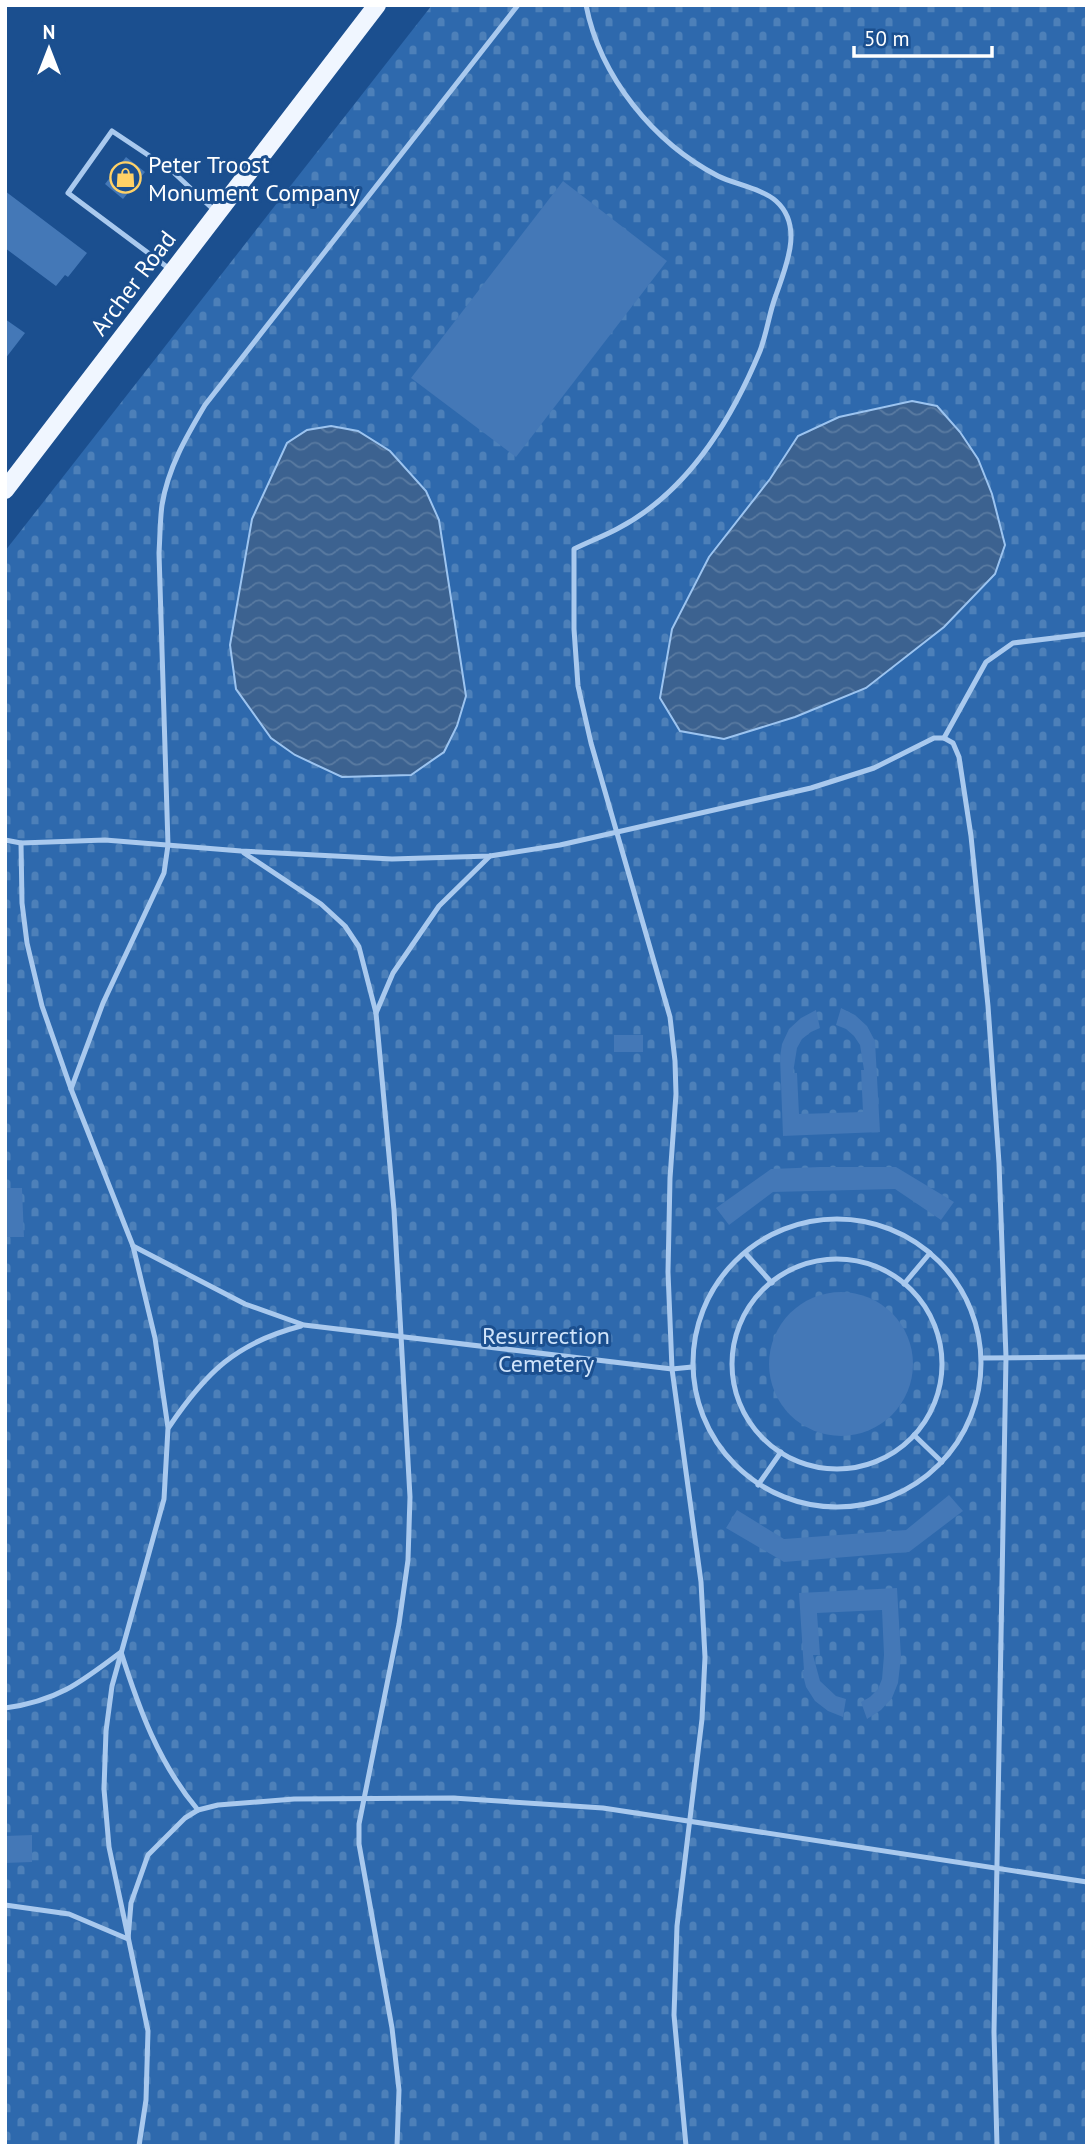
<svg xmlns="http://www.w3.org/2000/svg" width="1092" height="2151" viewBox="0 0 1092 2151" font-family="'PT Sans',sans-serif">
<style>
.cemetery{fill:url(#cemetery-stones)}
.water{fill:url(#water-waves);stroke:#9cc4f0;stroke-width:2}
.building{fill:#4478b7}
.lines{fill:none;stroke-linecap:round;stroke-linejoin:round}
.lane{stroke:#a9c9ee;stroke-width:5}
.primary{stroke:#f0f6ff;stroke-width:18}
.labels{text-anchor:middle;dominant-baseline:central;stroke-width:6;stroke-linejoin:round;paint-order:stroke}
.poi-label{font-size:24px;fill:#fff;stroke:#1b4f8f;text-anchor:start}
.street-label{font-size:24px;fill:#fff;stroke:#1b4f8f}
.park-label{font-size:24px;fill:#cfe3fa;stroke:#1b4f8f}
</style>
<defs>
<pattern id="cemetery-stones" width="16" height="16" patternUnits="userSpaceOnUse" patternTransform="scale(1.75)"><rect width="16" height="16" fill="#2e69ad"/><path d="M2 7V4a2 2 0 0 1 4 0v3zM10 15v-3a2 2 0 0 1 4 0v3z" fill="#4d80b9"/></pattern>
<pattern id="water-waves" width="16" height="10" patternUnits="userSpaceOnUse" patternTransform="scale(1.75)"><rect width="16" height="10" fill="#3c6290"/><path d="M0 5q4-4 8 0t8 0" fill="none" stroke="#597aa1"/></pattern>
</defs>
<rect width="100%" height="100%" fill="#1b4f8f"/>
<!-- cemetery -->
<path class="cemetery" d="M432,5H1087V2146H5V551Z"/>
<!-- water -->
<g class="water">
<path d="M912,401L937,406L960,432L978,459L992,494L1005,545L995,574L944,627L866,688L795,717L724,739L680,731L660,698L672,629L709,557L770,479L798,436L839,417Z"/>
<path d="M331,426L358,431L390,451L426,491L439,520L466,696L457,726L444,752L411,775L342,777L295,755L271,738L236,689L230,645L252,519L287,443L307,430Z"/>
</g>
<!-- building -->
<g class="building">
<path d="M126,157L145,172L123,199L105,184Z"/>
<path d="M563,181L667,261L516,457L411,378Z"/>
<path d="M5,191L87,253L68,277L65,275L56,286L5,248Z"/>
<path d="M5,319L25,333L5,359Z"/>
<path d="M841,1008L855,1015L867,1026L875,1041L880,1132L783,1136L780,1057L782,1044L789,1029L801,1018L816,1010L820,1028L811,1032L802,1039L797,1048L793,1073H797L799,1114L863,1112L861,1070H864L860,1045L854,1036L846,1029L836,1025Z"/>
<rect x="614" y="1035" width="29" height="17"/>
<path d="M820,1167H896L954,1202L941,1220L895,1189L773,1192L729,1225L716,1208L771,1169Z"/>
<path d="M5,1188H22L24,1237H5Z"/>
<circle cx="841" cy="1364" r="72"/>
<path d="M949,1495L963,1511L909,1552L784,1562L726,1528L737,1510L784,1539L906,1530Z"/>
<path d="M897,1588L901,1657L898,1683L892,1698L881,1710L867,1719L861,1702L870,1697L878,1689L882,1679L884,1655L882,1610L817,1613L820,1655H813L820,1681L836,1696L846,1699L843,1717L828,1711L815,1701L806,1687L802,1671H804L799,1593Z"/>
<path d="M32,1835V1862L5,1863V1836Z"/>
</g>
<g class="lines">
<!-- lane -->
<g class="lane">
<path d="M586,5C600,77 654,143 718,176C734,184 763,189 776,201C804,226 786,266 776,295C769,313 767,333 760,351C731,421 687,493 617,529C604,536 588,542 574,549V629L578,686L591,743L670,1017L675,1061L676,1094L670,1178L668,1272L672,1369L701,1582L705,1657L702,1719L677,1926L674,2015L686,2146"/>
<path d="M171,270L68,193L112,131L172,171L215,211"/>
<path d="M944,738L986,662L1013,643L1087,634"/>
<path d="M5,840L21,843L105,840L241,851L392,859L490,856L560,845L811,788L874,768L934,738H944L953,743L959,757L971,836L988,1006L999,1163L1006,1357L994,2032L997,2146"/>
<path d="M21,843L22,903L27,943L42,1006L71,1089L133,1246L155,1338L168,1428L164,1499L112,1686L106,1731L104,1789L109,1847L148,2031L146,2100L139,2146"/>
<path d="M244,853L321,904L345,926L359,947L376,1013L394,1210L410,1497L408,1560L399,1624L359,1824V1844L392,2028L399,2090L397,2146"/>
<path d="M376,1013L393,973L439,906L490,856"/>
<path d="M71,1089L103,1003L164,873L168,845L159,553C160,537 160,520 162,505C168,468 186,437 205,405L518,5"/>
<circle cx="837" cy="1363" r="144"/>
<path d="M133,1246L245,1304L304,1325L672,1369L692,1367"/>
<path d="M745,1253L772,1283"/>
<circle cx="837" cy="1364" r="105"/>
<path d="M904,1284L930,1253"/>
<path d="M982,1358L1087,1357"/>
<path d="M169,1427C206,1372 236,1343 301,1326"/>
<path d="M914,1435L942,1462"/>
<path d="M758,1485L781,1452"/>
<path d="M5,1708C57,1701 80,1683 121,1652C139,1709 159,1764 198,1810"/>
<path d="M5,1905L69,1914L128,1939L131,1903L148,1855L185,1818L198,1810L218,1805L294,1799L453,1798L603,1808L1087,1882"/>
</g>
<!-- primary -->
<path class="primary" d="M5,490L377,5"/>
</g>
<!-- icons -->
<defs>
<symbol id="shop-ring" viewBox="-11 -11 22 22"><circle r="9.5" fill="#1b4f8f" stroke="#ffd166" stroke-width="1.5"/><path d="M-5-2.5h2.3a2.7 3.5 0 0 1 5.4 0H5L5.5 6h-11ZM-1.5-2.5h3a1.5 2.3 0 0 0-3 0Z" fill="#ffd166"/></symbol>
</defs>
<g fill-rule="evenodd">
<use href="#shop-ring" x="108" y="160" width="35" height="35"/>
</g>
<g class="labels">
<!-- poi labels -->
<g class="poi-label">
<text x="148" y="164">Peter Troost<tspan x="148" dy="28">Monument Company</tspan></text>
</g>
<!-- street labels -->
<g class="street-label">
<text transform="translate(133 283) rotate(-53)">Archer Road</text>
</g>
<!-- park labels -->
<g class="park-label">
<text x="546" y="1335">Resurrection<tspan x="546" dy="28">Cemetery</tspan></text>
</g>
</g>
<!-- border -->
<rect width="1092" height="2151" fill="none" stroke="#ffffff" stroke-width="14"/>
<!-- north arrow -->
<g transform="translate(49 49)" stroke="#1b4f8f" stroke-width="5" paint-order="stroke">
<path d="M0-5L12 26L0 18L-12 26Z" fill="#ffffff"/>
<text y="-10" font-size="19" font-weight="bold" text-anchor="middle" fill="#ffffff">N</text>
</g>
<!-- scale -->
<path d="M854 46v10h138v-10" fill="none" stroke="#ffffff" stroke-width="3.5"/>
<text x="864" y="46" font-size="21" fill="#ffffff" stroke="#1b4f8f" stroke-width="5" paint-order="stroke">50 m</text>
</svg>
